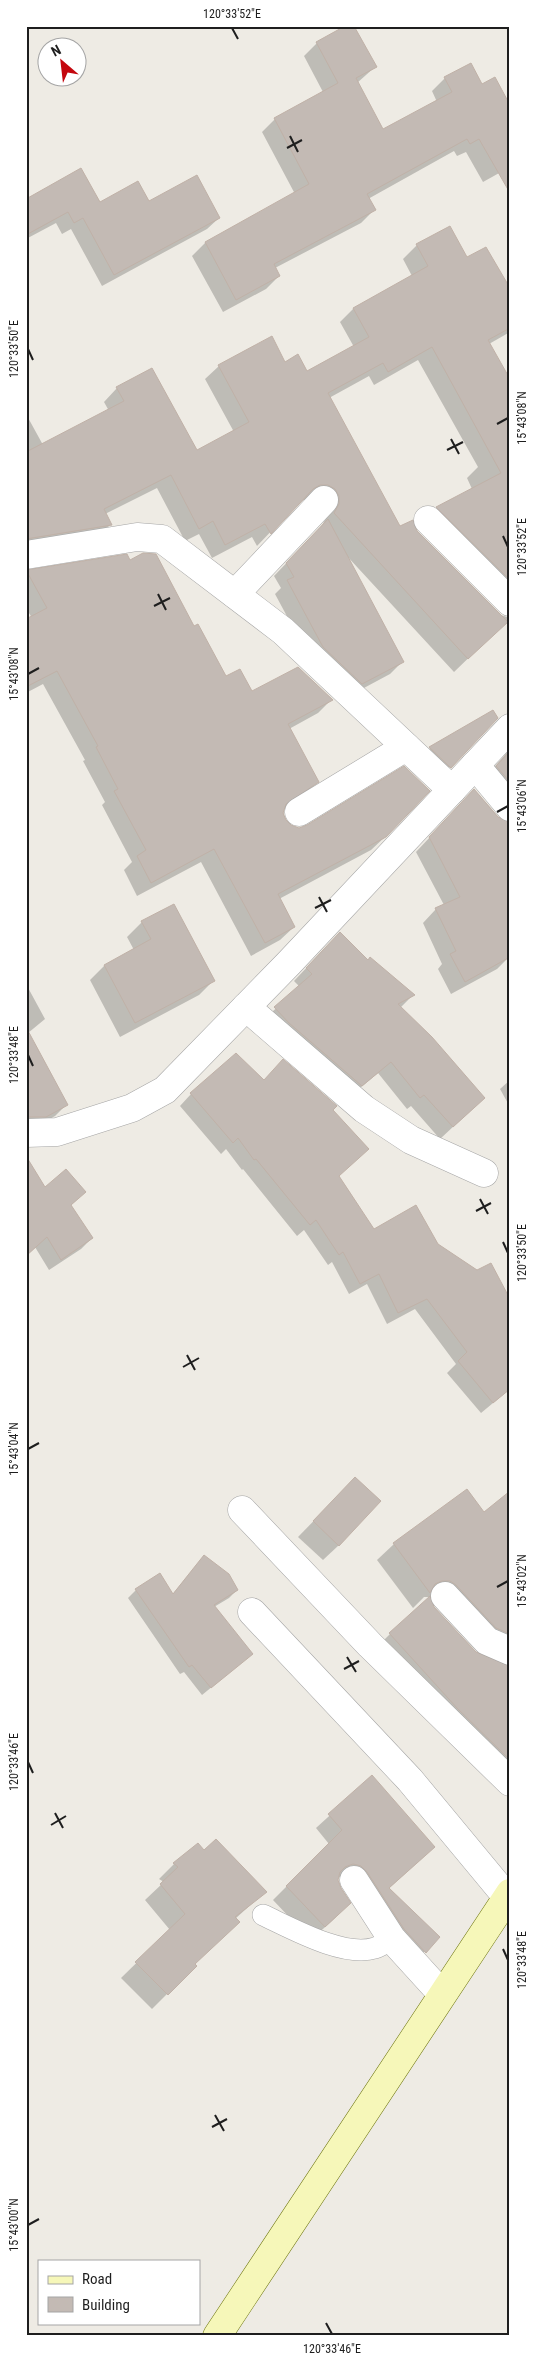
<svg xmlns="http://www.w3.org/2000/svg" width="536" height="2362" viewBox="0 0 536 2362" font-family="'Roboto Condensed',sans-serif">
<style>
.shadow{fill:#0003}
.building{fill:#c3bab4;stroke:#c0b1a7}
.lines{fill:none;stroke-linecap:round;stroke-linejoin:round}
.lane-casing{stroke:#a5a5a5;stroke-width:22}
.street-casing{stroke:#a5a5a5;stroke-width:29}
.secondary-casing{stroke:#697109;stroke-width:29}
.lane{stroke:#fff;stroke-width:21}
.street{stroke:#fff;stroke-width:28}
.secondary{stroke:#f6f7b9;stroke-width:28}
.ticks{fill:none;stroke:#1e1e1e;stroke-width:2}
.neatline{fill:none;stroke:#1e1e1e;stroke-width:2}
.ticks-label{font-size:12px;text-anchor:middle;fill:#1e1e1e}
</style>
<rect width="100%" height="100%" fill="#eeebe4"/>
<!-- shadow -->
<g class="shadow">
<path d="M317,43L375,67L357,83L382,131L437,102L432,91L445,78L510,167L483,182L466,152L457,156L454,151L368,199L374,210L361,223L275,268L279,276L266,289L223,312L192,256L205,243L295,194L262,132L275,119L323,92L304,56Z"/>
<path d="M26,200L148,203L219,218L207,229L102,286L71,229L62,234L56,223L26,239Z"/>
<path d="M417,245L467,259L510,291V332L489,344L510,382V608L424,522L437,508L472,489L467,478L478,467L418,360L374,385L369,376L329,398L400,528L416,532L498,614L510,618L454,672L346,555L402,662L390,674L349,696L310,659L275,594L281,588L274,576L321,527L326,518V509L313,498L300,501L257,546L252,537L212,558L199,534L185,541L157,488L105,514L110,525L97,538L26,550V414L43,445L109,411L104,402L117,388L196,452L234,432L205,379L219,366L285,364L307,373L354,347L340,322L353,309L412,276L403,259Z"/>
<path d="M130,562L193,628L226,678L252,693L331,700L318,713L289,729L317,782L303,795L283,809L285,821L290,827L299,829L386,836L371,850L279,899L294,927L280,940L251,956L201,862L137,896L124,870L132,862L102,805L105,802L83,761L85,760L43,684L26,693V620L32,618L26,608V572Z"/>
<path d="M485,716L450,767L435,782L415,763L430,748Z"/>
<path d="M510,749V815L483,780Z"/>
<path d="M474,790L504,823L510,956L497,969L451,994L438,969L442,964L423,923L436,909L444,905L416,852Z"/>
<path d="M142,922L213,981L199,995L120,1037L90,980L104,966L134,950L127,937Z"/>
<path d="M327,946L367,962L413,995L400,1008L484,1098L440,1139L411,1106L407,1109L378,1073L348,1098L263,1020L300,987L294,981Z"/>
<path d="M26,984L45,1019L28,1033L66,1105L55,1116L34,1128H26Z"/>
<path d="M510,1080V1107L500,1089Z"/>
<path d="M263,1081L332,1110L338,1176L374,1231L510,1389L481,1413L447,1373L456,1364L415,1309L387,1324L367,1284L349,1294L332,1262L328,1265L304,1230L297,1236L243,1169L242,1170L226,1149L221,1154L180,1106L191,1094Z"/>
<path d="M45,1189L84,1192L70,1206L92,1238L81,1249L49,1270L35,1247Z"/>
<path d="M467,1491L483,1514L510,1493V1667L507,1658L433,1597H424L413,1608L377,1560L394,1544Z"/>
<path d="M340,1494L339,1545L323,1560L298,1537Z"/>
<path d="M204,1556L237,1590L229,1598L214,1607L252,1654L202,1695L184,1672L180,1674L128,1598L136,1590L172,1595Z"/>
<path d="M432,1607L480,1656L510,1697V1762L495,1777L374,1650L390,1634Z"/>
<path d="M372,1777L434,1847L388,1889L439,1937L411,1965L347,1879L338,1877L336,1917L311,1940L273,1900L329,1844L316,1828Z"/>
<path d="M204,1852L265,1892L235,1919L194,1965L195,1966L152,2009L121,1978L170,1930L145,1900L164,1882L159,1879L174,1864Z"/>
</g>
<!-- building -->
<g class="building">
<path d="M345,26H354L377,67L356,78L383,129L452,92L444,77L471,63L482,84L495,77L510,105V193L479,139L470,144L467,139L367,194L376,210L274,264L280,276L236,300L205,242L309,184L274,118L338,83L316,42Z"/>
<path d="M81,168L100,202L138,181L149,201L197,175L220,218L114,275L83,218L74,223L68,212L26,235V199Z"/>
<path d="M450,226L467,257L486,247L510,288V328L488,340L510,379V580L436,507L501,473L432,347L388,372L383,363L328,393L400,526L413,520L417,531L508,622L468,659L334,513L339,504V496L335,489L328,485H320L313,489L271,534L265,524L225,545L213,521L199,529L171,475L104,509L112,525L26,539V452L124,401L116,387L152,368L197,450L249,422L218,365L272,336L285,362L298,354L307,371L369,337L353,308L428,266L416,244Z"/>
<path d="M328,519L404,662L362,684L323,647L287,580L294,577L286,563Z"/>
<path d="M143,553L156,554L194,626L198,624L226,676L240,669L252,691L298,667L333,700L288,724L319,782L286,804L283,813L286,820L291,825L299,828L307,825L404,766L430,791L386,837L278,894L295,927L265,943L214,849L151,883L137,856L146,850L114,791L118,789L96,747L98,746L57,671L26,687V619L47,608L26,570L127,554L130,560Z"/>
<path d="M493,710L498,718L451,768L429,747Z"/>
<path d="M510,751V782L496,766Z"/>
<path d="M474,789L498,817L510,822V957L465,982L450,954L456,951L435,908L460,897L429,837Z"/>
<path d="M174,904L215,981L135,1023L104,965L151,939L141,921Z"/>
<path d="M340,932L368,960L370,957L415,995L398,1004L432,1037L485,1098L453,1127L424,1095L420,1098L391,1062L362,1086L289,1023L274,1007L312,974L306,968Z"/>
<path d="M26,1027L68,1105L46,1117H26Z"/>
<path d="M236,1053L264,1080L283,1059L337,1106L333,1110L369,1149L339,1176L374,1229L416,1205L438,1244L477,1270L491,1263L510,1299V1389L493,1403L458,1361L467,1352L427,1299L398,1313L379,1274L360,1284L343,1252L339,1255L316,1220L310,1225L256,1159L254,1160L238,1138L233,1143L190,1093Z"/>
<path d="M26,1156L45,1187L66,1169L86,1192L71,1205L93,1238L61,1260L47,1237L26,1256Z"/>
<path d="M355,1477L381,1501L339,1546L313,1521Z"/>
<path d="M467,1489L484,1512L510,1491V1634L496,1628L456,1585L450,1581H442L435,1584L430,1593L393,1543Z"/>
<path d="M204,1555L229,1574L238,1590L214,1605L253,1654L211,1688L192,1665L189,1667L135,1589L160,1573L173,1594Z"/>
<path d="M430,1596L434,1607L476,1652L510,1666V1760L457,1708L389,1633Z"/>
<path d="M372,1775L435,1847L389,1888L440,1937L426,1953L404,1929L367,1872L361,1866L353,1864L345,1867L340,1872L338,1880L341,1888L351,1903L325,1927L286,1886L342,1830L328,1814Z"/>
<path d="M216,1839L267,1892L235,1917L240,1922L195,1964L197,1966L168,1995L135,1962L185,1914L160,1884L178,1867L173,1863L198,1843L204,1850Z"/>
</g>
<g class="lines">
<defs>
<path id="lane" d="M263,1915C291,1928 344,1958 375,1948C381,1946 387,1942 392,1939"/>
<g id="street">
<path d="M428,520L510,602"/>
<path d="M26,555L137,537L162,539L283,631L452,790"/>
<path d="M235,594L324,500"/>
<path d="M475,765L510,807"/>
<path d="M299,812L406,747"/>
<path d="M246,1007L364,1109L411,1140L484,1173"/>
<path d="M26,1133L57,1132L132,1108L165,1090L289,963L510,728"/>
<path d="M242,1510L370,1645L510,1782"/>
<path d="M445,1596L487,1641L510,1651"/>
<path d="M252,1612L410,1780L507,1897"/>
<path d="M354,1880L392,1939L442,1994"/>
</g>
<path id="secondary" d="M217,2336L510,1893"/>
</defs>
<!-- lane casing -->
<use href="#lane" class="lane-casing"/>
<!-- street casing -->
<use href="#street" class="street-casing"/>
<!-- secondary casing -->
<use href="#secondary" class="secondary-casing"/>
<!-- lane -->
<use href="#lane" class="lane"/>
<!-- street -->
<use href="#street" class="street"/>
<!-- secondary -->
<use href="#secondary" class="secondary"/>
</g>
<!-- ticks -->
<path class="ticks" d="M232,28L238,39M290,136L298,152M287,148L302,140M28,349L33,360M497,424L508,418M451,439L459,454M447,450L463,442M503,536L508,547M158,594L166,610M154,606L170,598M28,674L39,668M497,812L508,806M319,897L327,912M315,908L331,900M28,1055L33,1066M480,1199L488,1214M476,1211L491,1203M503,1242L508,1253M187,1355L195,1370M183,1367L199,1358M28,1449L39,1443M497,1587L508,1581M347,1657L356,1672M344,1669L359,1661M28,1762L33,1773M55,1813L63,1828M51,1825L66,1816M503,1949L508,1960M215,2115L224,2131M212,2127L227,2119M28,2225L39,2219M326,2323L332,2334"/>
<!-- border -->
<rect width="536" height="2362" fill="none" stroke="#ffffff" stroke-width="55"/>
<!-- legend -->
<rect x="38" y="2260" width="162" height="65" fill="#ffffff" stroke="#a5a5a5"/>
<rect x="48" y="2276" width="25" height="8" fill="#f6f7b9" stroke="#a5a5a5"/>
<text x="82" y="2284" font-size="15" fill="#1e1e1e">Road</text>
<rect x="48" y="2297" width="25" height="15" fill="#c3bab4" stroke="#a5a5a5"/>
<text x="82" y="2310" font-size="15" fill="#1e1e1e">Building</text>
<!-- north arrow -->
<g transform="translate(62 62) rotate(332)"><circle r="24" fill="#ffffff" stroke="#a5a5a5"/>
<path d="M0-4L9 19L0 12L-9 19Z" fill="#c4070e"/>
<text y="-8" font-size="14" font-weight="bold" text-anchor="middle" fill="#1e1e1e">N</text>
</g>
<rect x="28" y="28" width="480" height="2306" class="neatline"/>
<g class="ticks-label">
<text x="232" y="18">120°33'52"E</text>
<text transform="translate(14 349) rotate(-90)" y="4">120°33'50"E</text>
<text transform="translate(522 418) rotate(-90)" y="4">15°43'08"N</text>
<text transform="translate(522 547) rotate(-90)" y="4">120°33'52"E</text>
<text transform="translate(14 674) rotate(-90)" y="4">15°43'08"N</text>
<text transform="translate(522 806) rotate(-90)" y="4">15°43'06"N</text>
<text transform="translate(14 1055) rotate(-90)" y="4">120°33'48"E</text>
<text transform="translate(522 1253) rotate(-90)" y="4">120°33'50"E</text>
<text transform="translate(14 1449) rotate(-90)" y="4">15°43'04"N</text>
<text transform="translate(522 1581) rotate(-90)" y="4">15°43'02"N</text>
<text transform="translate(14 1762) rotate(-90)" y="4">120°33'46"E</text>
<text transform="translate(522 1960) rotate(-90)" y="4">120°33'48"E</text>
<text transform="translate(14 2225) rotate(-90)" y="4">15°43'00"N</text>
<text x="332" y="2353">120°33'46"E</text>
</g>
</svg>
